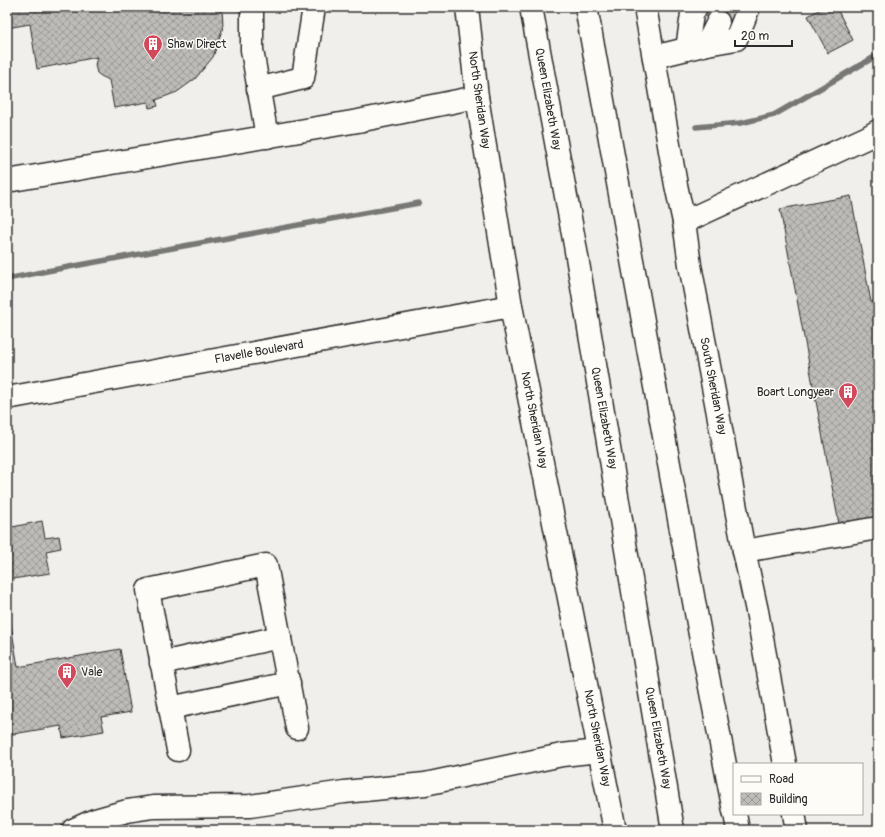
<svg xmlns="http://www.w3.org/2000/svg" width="885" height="837" viewBox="0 0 885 837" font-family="Pangolin,sans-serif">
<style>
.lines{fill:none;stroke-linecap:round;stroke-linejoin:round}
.stream{stroke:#777775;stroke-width:5.5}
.building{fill:url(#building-cross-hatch);stroke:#2b2b2b}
.minor-tunnel{stroke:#c9c8c5;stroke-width:22;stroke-dasharray:22 11;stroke-linecap:butt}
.minor-casing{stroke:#2b2b2b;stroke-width:25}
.highway-casing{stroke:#2b2b2b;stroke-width:25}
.minor{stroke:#fdfcf7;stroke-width:22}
.highway{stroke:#fdfcf7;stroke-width:22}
.labels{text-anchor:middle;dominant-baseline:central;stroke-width:3;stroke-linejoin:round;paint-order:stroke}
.poi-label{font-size:12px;fill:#2b2b2b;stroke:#fdfcf7;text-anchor:start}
.street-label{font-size:12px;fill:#2b2b2b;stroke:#fdfcf7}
</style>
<defs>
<pattern id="building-cross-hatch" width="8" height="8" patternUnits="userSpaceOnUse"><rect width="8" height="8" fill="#bdbcb8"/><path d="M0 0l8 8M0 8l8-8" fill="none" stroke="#9a9996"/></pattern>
</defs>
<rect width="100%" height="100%" fill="#f0efeb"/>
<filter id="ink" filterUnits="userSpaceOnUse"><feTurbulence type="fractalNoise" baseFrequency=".025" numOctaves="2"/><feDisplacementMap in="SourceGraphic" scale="8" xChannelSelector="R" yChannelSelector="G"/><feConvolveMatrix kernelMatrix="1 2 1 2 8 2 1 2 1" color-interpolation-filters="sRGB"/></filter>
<g filter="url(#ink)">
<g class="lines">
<!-- stream -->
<g class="stream">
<path d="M696,127L741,123L774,115L878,55"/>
<path d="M7,279L47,271L419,203"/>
</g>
</g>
<!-- building -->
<g class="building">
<path d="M7,7H222L223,27L213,57L195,79L177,92L156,100L158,106L149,108L148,102L114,108L109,80L101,76L97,73L95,65L97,57L37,69L30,24L7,28Z"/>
<path d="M703,7H743L731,29L700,13Z"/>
<path d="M824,7H836L853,40L828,53L808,16Z"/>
<path d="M851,196L871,302L878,301V517L839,524L780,209Z"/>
<path d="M42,521L45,538L59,536L61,548L46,551L50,573L7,580V528Z"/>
<path d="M7,601L18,667L120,649L131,712L101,717L104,731L63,738L61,726L7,735Z"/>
</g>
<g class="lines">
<!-- minor-tunnel -->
<path class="minor-tunnel" d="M718,22L725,7"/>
<defs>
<g id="minor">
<path d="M252,7V50L267,137"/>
<path d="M467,7L477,97L511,306L615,830"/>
<path d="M645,7L676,185L684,222L690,265L744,551L757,611L785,764"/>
<path d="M707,44L718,22"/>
<path d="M687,49L692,14L696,7"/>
<path d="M654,57L707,44L736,39L749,7"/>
<path d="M258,89L303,78L314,7"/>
<path d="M7,181L358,121L477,97"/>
<path d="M684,222L868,137L878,131"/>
<path d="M7,398L511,306"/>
<path d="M744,551L878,528"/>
<path d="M161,663L280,637"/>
<path d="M170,708L289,683"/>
<path d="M178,750L148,590L266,565L297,728"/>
<path d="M794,814L797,830"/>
<path d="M73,830L95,820L127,811L153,807L250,806L344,792L425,784L562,755L599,751"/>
</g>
<g id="highway">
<path d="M531,7L575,245L673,830"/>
<path d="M586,7L703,651L734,811"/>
<path d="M735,814L738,830"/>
</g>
</defs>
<!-- minor casing -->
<use href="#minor" class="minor-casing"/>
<!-- highway casing -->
<use href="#highway" class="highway-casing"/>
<!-- minor -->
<use href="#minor" class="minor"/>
<!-- highway -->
<use href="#highway" class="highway"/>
</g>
</g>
<!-- icons -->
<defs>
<symbol id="building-pin" viewBox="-11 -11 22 30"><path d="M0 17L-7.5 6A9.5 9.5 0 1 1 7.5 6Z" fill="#d1495b" stroke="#fdfcf7"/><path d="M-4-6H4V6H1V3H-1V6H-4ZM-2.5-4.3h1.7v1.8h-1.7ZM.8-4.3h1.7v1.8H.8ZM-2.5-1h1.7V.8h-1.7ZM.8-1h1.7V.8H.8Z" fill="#fff"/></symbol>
</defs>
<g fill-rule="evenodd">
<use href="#building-pin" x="142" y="33" width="22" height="30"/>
<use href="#building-pin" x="837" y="381" width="22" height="30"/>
<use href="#building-pin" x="56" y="661" width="22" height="30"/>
</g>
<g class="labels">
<!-- poi labels -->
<g class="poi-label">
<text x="167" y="44">Shaw Direct</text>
<text x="834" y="392" text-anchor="end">Boart Longyear</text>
<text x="81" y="672">Vale</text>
</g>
<!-- street labels -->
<g class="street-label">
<text transform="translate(548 99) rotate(80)">Queen Elizabeth Way</text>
<text transform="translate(479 100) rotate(82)">North Sheridan Way</text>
<text transform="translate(259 352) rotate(-10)">Flavelle Boulevard</text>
<text transform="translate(713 386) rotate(79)">South Sheridan Way</text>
<text transform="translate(604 418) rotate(80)">Queen Elizabeth Way</text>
<text transform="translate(534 420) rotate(79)">North Sheridan Way</text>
<text transform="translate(597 738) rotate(79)">North Sheridan Way</text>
<text transform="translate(658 738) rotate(80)">Queen Elizabeth Way</text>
</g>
</g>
<!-- margin -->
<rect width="885" height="837" fill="none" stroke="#fdfcf7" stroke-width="24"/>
<rect x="12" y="12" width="861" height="813" fill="none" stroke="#2b2b2b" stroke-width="1.5" filter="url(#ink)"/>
<!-- legend -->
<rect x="733" y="763" width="130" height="52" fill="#fdfcf7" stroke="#a9a8a5"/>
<rect x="741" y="776" width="20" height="6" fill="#fdfcf7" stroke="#a9a8a5"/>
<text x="769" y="783" font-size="12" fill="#2b2b2b">Road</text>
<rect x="741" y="793" width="20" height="12" fill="url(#building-cross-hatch)" stroke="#a9a8a5"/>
<text x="769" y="803" font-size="12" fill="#2b2b2b">Building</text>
<!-- scale -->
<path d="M735 40v6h57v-6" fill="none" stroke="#2b2b2b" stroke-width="2"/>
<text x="741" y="40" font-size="12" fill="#2b2b2b" stroke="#fdfcf7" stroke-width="3" paint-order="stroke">20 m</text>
</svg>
